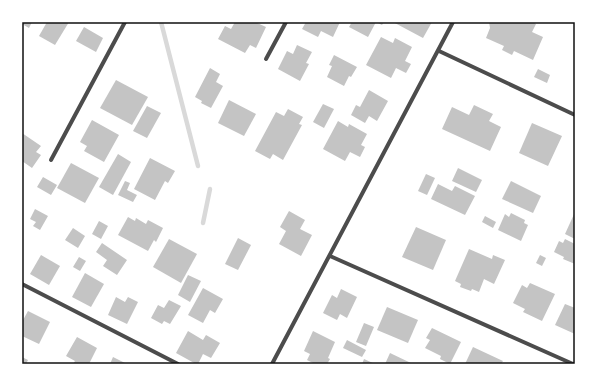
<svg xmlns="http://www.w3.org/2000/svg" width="597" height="386" viewBox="0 0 597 386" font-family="Inter,sans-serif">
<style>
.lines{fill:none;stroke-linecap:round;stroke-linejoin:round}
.stream{stroke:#d9d9d9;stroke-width:4.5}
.building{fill:#c4c4c4}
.minor{stroke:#4c4c4c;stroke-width:4}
.neatline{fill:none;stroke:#111;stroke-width:1.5}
</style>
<rect width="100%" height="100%" fill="#fff"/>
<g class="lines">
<!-- stream -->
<g class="stream">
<path d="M161,22L198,166"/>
<path d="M203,223L210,189"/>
</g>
</g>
<!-- building -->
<g class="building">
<path d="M22,22H32L29,28L22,24Z"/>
<path d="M47,22H69L55,45L39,36Z"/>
<path d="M235,22H255L266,27L256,48L250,45L245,53L218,39L225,26L231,29Z"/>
<path d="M306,22H340L333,37L321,31L318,37L302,29Z"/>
<path d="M352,22H384L382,25L376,22L368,37L349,27Z"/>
<path d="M393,22H432L423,38Z"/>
<path d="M489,22H533L536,24L532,32L543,37L533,60L514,51L512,55L502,50L504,46L486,38L490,28Z"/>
<path d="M84,27L103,38L96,52L76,41Z"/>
<path d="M381,37L393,43L395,38L412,47L405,61L411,64L406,73L396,68L391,78L366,65Z"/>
<path d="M297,45L312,52L306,63L309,64L300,81L278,69L287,51L293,54Z"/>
<path d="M334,55L357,67L351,77L349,76L344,86L327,77L332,66L329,65Z"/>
<path d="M210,68L220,74L216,82L223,86L211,108L201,103L202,101L195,97Z"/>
<path d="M538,69L550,75L547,83L534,77Z"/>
<path d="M116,80L148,97L132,125L100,108Z"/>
<path d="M369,90L388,101L377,121L369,116L365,123L351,115L356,105L360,107Z"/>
<path d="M229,100L256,114L244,136L218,123Z"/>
<path d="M323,104L334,109L324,128L313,122Z"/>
<path d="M474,105L493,114L489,121L501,127L490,151L442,129L452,107L469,115Z"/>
<path d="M147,106L161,113L147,138L133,131Z"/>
<path d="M288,109L303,117L299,124L302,125L283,160L273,154L270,159L255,151L276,112L284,116Z"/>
<path d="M92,120L119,135L104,162L84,151L87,146L80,142Z"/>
<path d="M338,121L348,127L349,124L367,134L361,145L365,147L360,157L350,152L345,161L323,149Z"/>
<path d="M532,123L562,136L548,166L519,153Z"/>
<path d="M22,133L41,146L36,152L41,155L32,168L22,161Z"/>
<path d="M118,154L131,162L113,195L99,187Z"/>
<path d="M150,158L175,171L168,183L165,181L155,200L134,189Z"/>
<path d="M71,163L99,178L85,203L57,188Z"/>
<path d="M458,168L482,180L476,192L452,181Z"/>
<path d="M426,174L435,178L427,195L418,191Z"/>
<path d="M43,177L57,185L51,195L37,187Z"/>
<path d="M125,181L130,183L127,190L137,195L133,202L118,195Z"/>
<path d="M511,181L541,196L533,213L502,199Z"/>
<path d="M438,184L452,191L455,186L475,196L465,215L431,199Z"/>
<path d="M35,209L48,216L40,230L33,226L36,222L30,219Z"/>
<path d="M289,211L305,220L300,229L312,235L301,256L279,244L286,231L280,227Z"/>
<path d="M575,212V239L565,234Z"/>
<path d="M511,213L525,220L524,223L528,225L521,241L498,230L505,214L509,217Z"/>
<path d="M485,216L496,222L493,228L482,222Z"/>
<path d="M128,217L135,221L136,218L146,224L148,220L163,228L156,242L154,240L148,251L118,235Z"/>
<path d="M99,221L108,226L101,239L92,234Z"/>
<path d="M416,227L446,240L433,270L402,257Z"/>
<path d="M73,228L85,236L78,248L65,240Z"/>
<path d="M238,238L251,245L238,270L225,264Z"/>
<path d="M169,239L197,254L181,283L153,267Z"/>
<path d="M565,239L575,244V264L563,259L564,257L554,252L559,241L563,243Z"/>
<path d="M102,243L127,260L117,275L103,266L107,260L96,252Z"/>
<path d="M469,249L492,259L493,255L505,260L494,284L484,279L479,292L472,289L471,291L460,287L461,284L455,281Z"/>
<path d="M41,255L60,266L49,285L30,274Z"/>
<path d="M540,255L546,258L542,266L536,263Z"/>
<path d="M79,257L86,261L80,271L73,267Z"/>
<path d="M85,273L104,284L91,307L72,297Z"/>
<path d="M188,275L201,281L190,302L178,295Z"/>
<path d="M530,283L555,294L542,321L523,312L525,309L513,303L522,285L527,288Z"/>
<path d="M203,288L223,299L215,313L210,310L203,323L188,315Z"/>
<path d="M341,289L357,297L347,318L340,314L337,320L323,313L332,295L337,298Z"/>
<path d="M116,297L125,302L128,297L138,302L127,324L108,315Z"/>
<path d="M169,300L181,306L170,324L164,321L162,324L151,318L158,305L164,308Z"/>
<path d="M565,304L575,308V334L555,325Z"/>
<path d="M387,307L418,320L408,343L377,330Z"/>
<path d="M28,311L50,322L39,344L22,336V322Z"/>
<path d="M364,323L374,327L366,346L356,342Z"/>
<path d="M432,328L461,342L450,364L440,359L441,356L425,348L430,340L426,338Z"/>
<path d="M188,331L203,340L206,335L220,343L211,358L203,354L198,364H196L176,353Z"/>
<path d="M313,331L335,342L328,358L330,359L327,364H315L307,360L310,354L304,351Z"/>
<path d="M77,337L97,348L89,364H73L75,361L66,356Z"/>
<path d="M347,340L366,350L362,357L343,348Z"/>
<path d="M473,347L503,361L501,364H465Z"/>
<path d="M390,353L413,364H385Z"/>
<path d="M22,357L28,360L26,364H22Z"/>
<path d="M113,357L127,364H110Z"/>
<path d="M364,359L375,364H362Z"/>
</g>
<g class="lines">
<!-- minor -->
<g class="minor">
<path d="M439,51L575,115"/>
<path d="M266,59L286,22"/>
<path d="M51,160L125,22"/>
<path d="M330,256L573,364"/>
<path d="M22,284L178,364"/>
<path d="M272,364L453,22"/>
</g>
</g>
<!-- border -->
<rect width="597" height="386" fill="none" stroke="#ffffff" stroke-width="46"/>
<rect x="23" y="23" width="551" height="340" class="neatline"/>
</svg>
